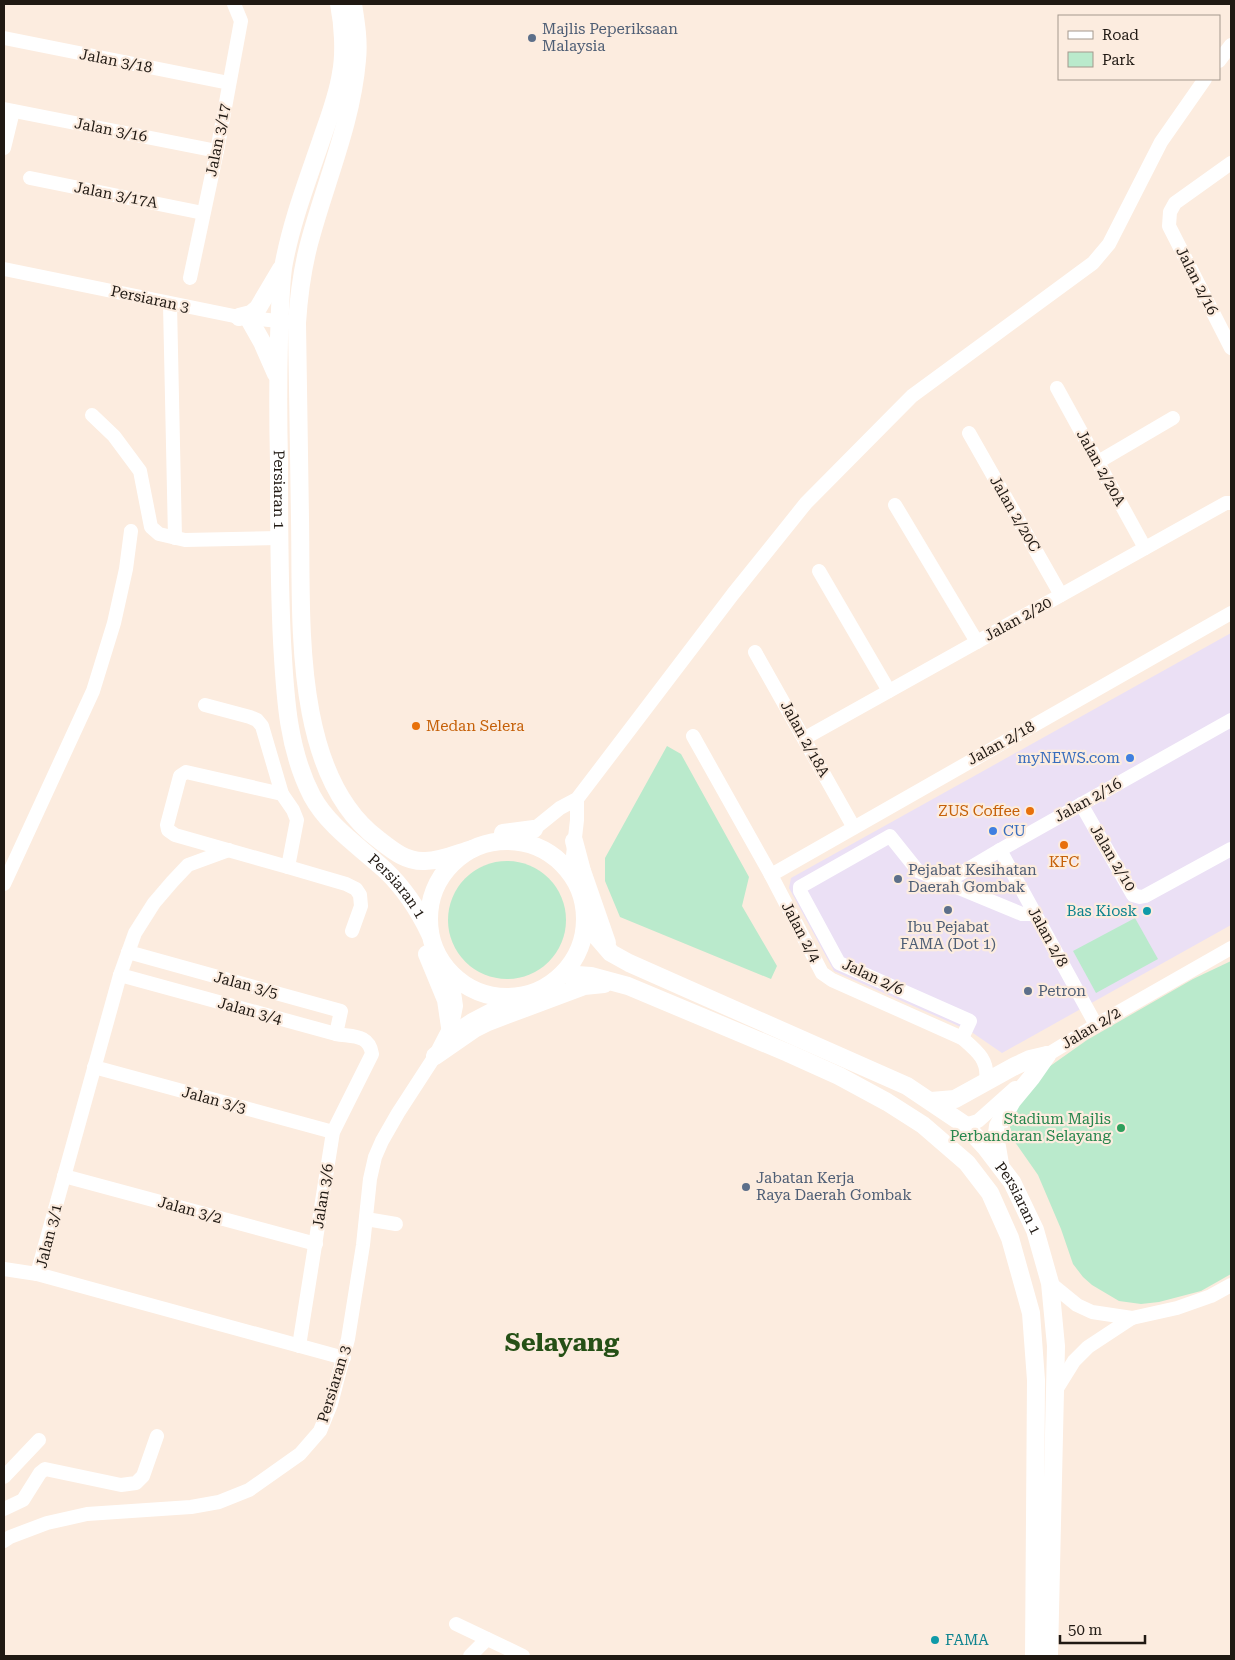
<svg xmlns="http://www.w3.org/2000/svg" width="1235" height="1660" viewBox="0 0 1235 1660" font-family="'Roboto Serif',serif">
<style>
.commercial{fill:#ebe0f5}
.green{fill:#baeacc}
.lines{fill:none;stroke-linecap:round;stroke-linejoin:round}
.minor{stroke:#fff;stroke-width:14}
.major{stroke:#fff;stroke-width:18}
.service-dot{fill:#5c6f8a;stroke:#fcecdf;stroke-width:2}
.food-dot{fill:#e8710a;stroke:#fcecdf;stroke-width:2}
.shop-dot{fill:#3f7fe0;stroke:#fcecdf;stroke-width:2}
.culture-dot{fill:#0f9aa8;stroke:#fcecdf;stroke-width:2}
.leisure-dot{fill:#2e9e5b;stroke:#fcecdf;stroke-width:2}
.labels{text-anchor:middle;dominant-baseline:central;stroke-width:4.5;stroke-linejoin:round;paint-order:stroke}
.service-label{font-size:15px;fill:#4e5e75;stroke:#fcecdf;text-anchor:start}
.street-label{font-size:15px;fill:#201913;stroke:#fcecdf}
.food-label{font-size:15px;fill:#c56008;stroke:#fcecdf;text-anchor:start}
.shop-label{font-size:15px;fill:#366cbe;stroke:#fcecdf;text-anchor:end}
.culture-label{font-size:15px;fill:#0d838f;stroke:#fcecdf;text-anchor:end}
.leisure-label{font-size:15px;fill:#27864d;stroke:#fcecdf;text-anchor:end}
.town-label{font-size:25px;font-weight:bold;fill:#255016;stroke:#fcecdf}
</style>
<rect width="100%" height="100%" fill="#fcecdf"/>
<!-- commercial -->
<path class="commercial" d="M1231,633V925L1002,1053L970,1031L834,971L789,888L791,878Z"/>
<!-- green -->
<g class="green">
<path d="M667,746L681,754L749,877L742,906L777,966L771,979L620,917L605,881V858Z"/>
<circle cx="507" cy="920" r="59"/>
<path d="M1135,918L1158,959L1096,993L1073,951Z"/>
<path d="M1231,961V1274L1201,1291L1159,1302L1141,1304L1119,1301L1092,1285L1083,1277L1073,1264L1061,1229L1038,1175L1010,1135V1120L1013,1113L1046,1069L1087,1040L1193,979Z"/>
</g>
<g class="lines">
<!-- minor -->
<g class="minor">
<path d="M4,38L229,83"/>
<path d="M1219,61L1231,45"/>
<path d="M4,109L217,151"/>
<path d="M4,148L13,111"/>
<path d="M1231,163L1175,203L1170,212L1169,226L1231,348"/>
<path d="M30,178L203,213"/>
<path d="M4,269L239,317L288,322"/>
<path d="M190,278L217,151L241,21L234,4"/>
<path d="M170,304L175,538"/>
<path d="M1057,388L1145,548"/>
<path d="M92,415L114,436L140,471L151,527L159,534L185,540L279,538"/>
<path d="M969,433L1061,595"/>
<path d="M1098,462L1173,418"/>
<path d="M895,505L977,642"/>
<path d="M819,571L889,691"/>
<path d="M755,652L853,826"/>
<path d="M205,705L250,717L257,720L262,726L282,794L293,810L297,820L288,867"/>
<path d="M693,736L771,875L822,973L832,980L962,1038C977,1051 989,1060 986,1081"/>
<path d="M805,738L1226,503H1231"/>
<path d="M282,794L186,772L180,776L167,825L168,830L175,835L288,867L346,884L356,889L360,895L361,906L352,931"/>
<path d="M1081,804L1133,895L1140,897L1145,896L1231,849"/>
<path d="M513,841L534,829L560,808L577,799L733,594L806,503L912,396L1093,263L1109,244L1161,142L1205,79"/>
<path d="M1000,850L1096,1025"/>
<path d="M571,873L577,820V799"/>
<path d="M771,875L1231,613"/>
<path d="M946,882L1000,850L1231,720"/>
<path d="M4,884L93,691L114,623L126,569L131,531"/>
<path d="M128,952L341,1011L336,1034"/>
<path d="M120,975L336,1034C353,1037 369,1034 372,1054L333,1132L299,1346"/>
<path d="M455,1031L472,1020L516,997"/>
<path d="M962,1038L970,1021L839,963L800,891V887L890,836L918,871L1022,914H1035"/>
<path d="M1041,1061L1047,1055L1096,1025L1231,948"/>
<path d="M94,1067L333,1132"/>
<path d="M965,1125L978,1121L1015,1088"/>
<path d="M64,1176L316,1244"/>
<path d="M366,1219L396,1224"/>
<path d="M4,1269L37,1274L344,1358"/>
<path d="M37,1274L120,975L135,933L154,903L172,882L188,865L229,850"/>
<path d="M1050,1283L1077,1305L1092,1312L1132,1318"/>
<path d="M1056,1390L1074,1361L1088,1347L1132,1318L1177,1308L1211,1296L1231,1285"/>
<path d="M4,1477L39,1440"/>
<path d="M4,1509L23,1500L40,1473L45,1469L121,1485L136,1483L143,1476L157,1436"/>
<path d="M4,1541L10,1537L47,1523L87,1514L191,1507L219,1502L249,1490L300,1454L320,1431L331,1404L348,1339L363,1245L370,1179L375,1157L382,1141L398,1113L435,1056L450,1027L454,1016L456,1006L454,992L445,968"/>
<path d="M456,1624L523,1656"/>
<path d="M470,1656L487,1639"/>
</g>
<!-- major -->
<g class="major">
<path id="s1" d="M339,4C343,24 345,53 341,73C338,94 330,115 323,135C308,179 291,222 283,268C280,291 280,315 279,338C278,379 278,420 279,462C279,521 279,581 282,641C285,693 287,748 312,796C328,826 360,847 385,870C405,889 418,909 430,934"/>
<path d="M353,4C356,23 359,41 357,60C352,120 328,176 312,233C303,263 299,292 297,323C298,388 299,454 300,519C302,617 291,774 378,839C392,850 406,862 425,861C441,861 456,854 472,849"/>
<path d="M239,317L251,314L258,308L281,269"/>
<path d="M249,319L262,342L276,374"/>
<path d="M503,833L534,829"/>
<circle cx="507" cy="919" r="78"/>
<path d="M574,841L582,871L607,943"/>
<path id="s2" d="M586,924L611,953L629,963L907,1086L965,1125L986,1148L1012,1182L1035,1230L1050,1283L1056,1346L1049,1656"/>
<path d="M427,954L446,1000L450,1027"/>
<path d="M563,974L591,976L628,986L788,1053L839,1076L887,1102L923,1125L967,1163L990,1193L1010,1238L1031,1313L1036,1380L1034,1656"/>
<path d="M435,1056L474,1029L488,1022L584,986L604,984"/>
<path d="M931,1101L955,1099L1015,1066L1030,1059L1047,1055"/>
<path d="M1000,1164L996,1141L998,1126L1012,1101L1031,1078L1047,1055"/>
</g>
</g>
<!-- markers -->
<g class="service-dot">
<circle cx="532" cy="38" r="5"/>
<circle cx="898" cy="879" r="5"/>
<circle cx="948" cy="910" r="5"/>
<circle cx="1028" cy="991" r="5"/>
<circle cx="746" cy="1187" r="5"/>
</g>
<g class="food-dot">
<circle cx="416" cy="726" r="5"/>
<circle cx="1030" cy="811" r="5"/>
<circle cx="1064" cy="845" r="5"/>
</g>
<g class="shop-dot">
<circle cx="1130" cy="758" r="5"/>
<circle cx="993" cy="831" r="5"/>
</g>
<g class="culture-dot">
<circle cx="1147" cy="911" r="5"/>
<circle cx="935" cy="1640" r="5"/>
</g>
<circle class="leisure-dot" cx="1121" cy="1128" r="5"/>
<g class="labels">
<!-- service labels -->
<g class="service-label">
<text x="542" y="29">Majlis Peperiksaan<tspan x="542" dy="17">Malaysia</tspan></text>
<text x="908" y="870">Pejabat Kesihatan<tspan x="908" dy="17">Daerah Gombak</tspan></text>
<text x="948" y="927" text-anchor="middle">Ibu Pejabat<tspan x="948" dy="17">FAMA (Dot 1)</tspan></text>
<text x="1038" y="991">Petron</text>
<text x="756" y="1178">Jabatan Kerja<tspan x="756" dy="17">Raya Daerah Gombak</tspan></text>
</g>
<!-- street labels -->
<g class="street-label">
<text transform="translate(116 61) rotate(11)">Jalan 3/18</text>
<text transform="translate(111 130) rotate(11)">Jalan 3/16</text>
<text transform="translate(218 140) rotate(-79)">Jalan 3/17</text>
<text transform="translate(116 195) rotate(11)">Jalan 3/17A</text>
<text transform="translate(1197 281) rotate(63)">Jalan 2/16</text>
<text transform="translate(150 299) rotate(12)">Persiaran 3</text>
<text transform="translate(1101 468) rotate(61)">Jalan 2/20A</text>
<text stroke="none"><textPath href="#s1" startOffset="495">Persiaran 1</textPath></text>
<text transform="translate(1015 514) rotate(60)">Jalan 2/20C</text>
<text transform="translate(1018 619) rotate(-29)">Jalan 2/20</text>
<text transform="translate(805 739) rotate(61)">Jalan 2/18A</text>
<text transform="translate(1001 743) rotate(-29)">Jalan 2/18</text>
<text transform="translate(1088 800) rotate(-29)">Jalan 2/16</text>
<text transform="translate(1113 858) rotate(59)">Jalan 2/10</text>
<text stroke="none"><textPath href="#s1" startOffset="930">Persiaran 1</textPath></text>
<text transform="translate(801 932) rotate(62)">Jalan 2/4</text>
<text transform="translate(1048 937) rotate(61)">Jalan 2/8</text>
<text transform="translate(873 977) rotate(25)">Jalan 2/6</text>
<text transform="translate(246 985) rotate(15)">Jalan 3/5</text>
<text transform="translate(250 1011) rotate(15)">Jalan 3/4</text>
<text transform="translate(1091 1028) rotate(-31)">Jalan 2/2</text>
<text transform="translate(214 1100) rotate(15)">Jalan 3/3</text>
<text transform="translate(323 1196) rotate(-81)">Jalan 3/6</text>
<text stroke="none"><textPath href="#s2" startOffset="524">Persiaran 1</textPath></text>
<text transform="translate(190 1210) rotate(15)">Jalan 3/2</text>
<text transform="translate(49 1236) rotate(-76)">Jalan 3/1</text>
<text transform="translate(334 1384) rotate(-73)">Persiaran 3</text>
</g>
<!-- food labels -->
<g class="food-label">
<text x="426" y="726">Medan Selera</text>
<text x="1020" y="811" text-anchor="end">ZUS Coffee</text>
<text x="1064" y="862" text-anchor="middle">KFC</text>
</g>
<!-- shop labels -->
<g class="shop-label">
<text x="1120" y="758">myNEWS.com</text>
<text x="1003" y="831" text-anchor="start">CU</text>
</g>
<!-- culture labels -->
<g class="culture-label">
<text x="1137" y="911">Bas Kiosk</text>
<text x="945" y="1640" text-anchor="start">FAMA</text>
</g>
<!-- leisure labels -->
<g class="leisure-label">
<text x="1111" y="1119">Stadium Majlis<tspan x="1111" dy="17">Perbandaran Selayang</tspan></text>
</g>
<!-- town labels -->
<g class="town-label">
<text x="562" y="1342">Selayang</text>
</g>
</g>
<!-- border -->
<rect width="1235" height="1660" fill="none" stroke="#201913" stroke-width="10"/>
<!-- legend -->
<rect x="1058" y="15" width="162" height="65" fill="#fcecdf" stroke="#a4988d"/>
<rect x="1068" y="31" width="25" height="8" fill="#ffffff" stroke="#a4988d"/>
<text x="1102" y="40" font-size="15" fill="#201913">Road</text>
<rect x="1068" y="52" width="25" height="15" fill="#baeacc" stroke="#a4988d"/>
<text x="1102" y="65" font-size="15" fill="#201913">Park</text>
<!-- scale -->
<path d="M1060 1635v8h85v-8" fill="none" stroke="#201913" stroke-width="2.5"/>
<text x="1068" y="1635" font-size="15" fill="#201913" stroke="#fcecdf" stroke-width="4" paint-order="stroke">50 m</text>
</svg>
